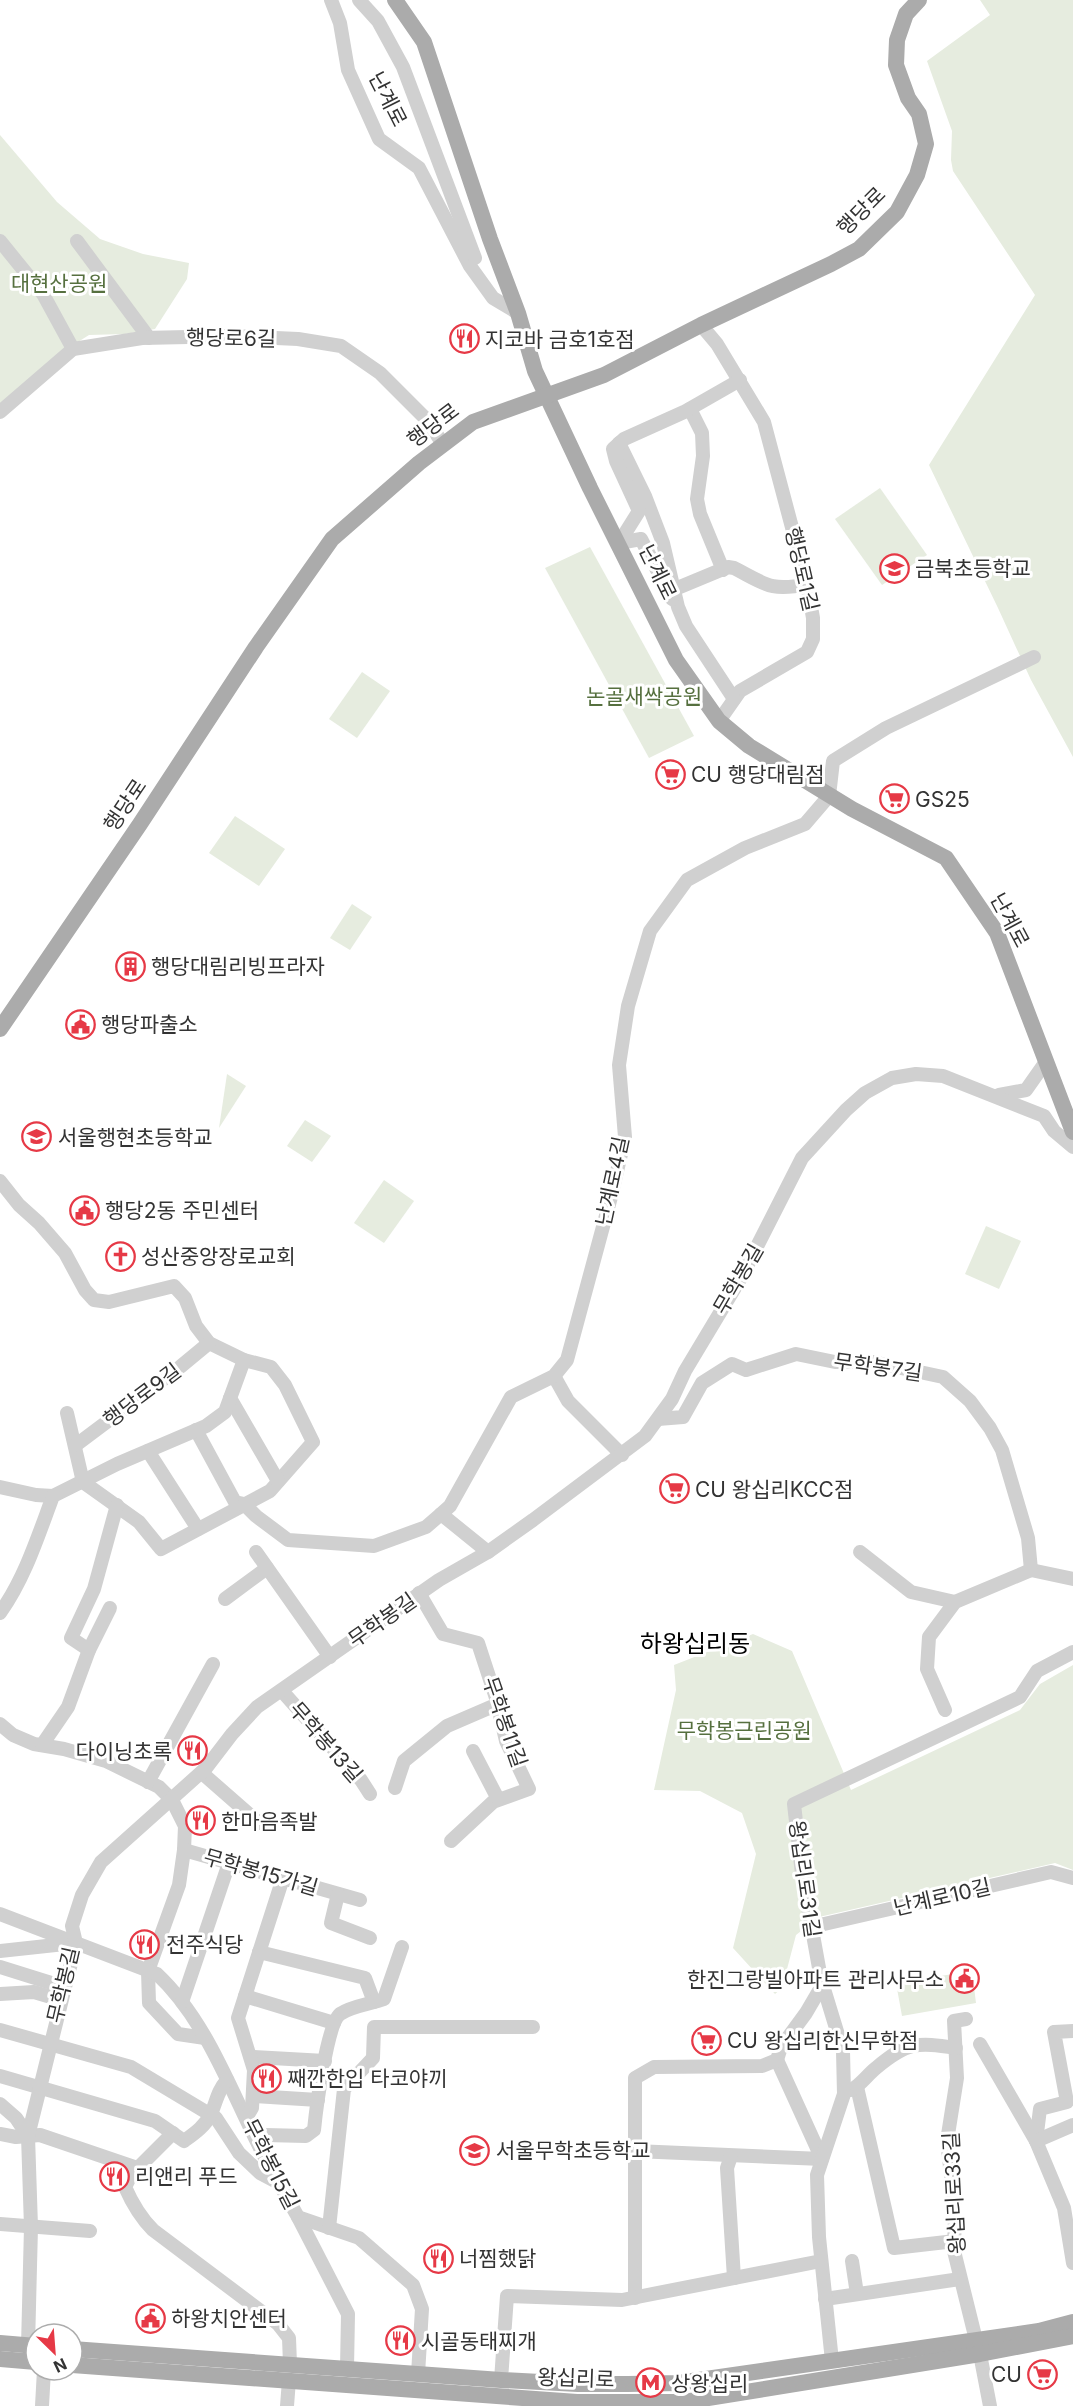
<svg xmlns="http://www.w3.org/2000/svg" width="1073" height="2406" viewBox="0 0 1073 2406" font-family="Inter,'Noto Sans KR',sans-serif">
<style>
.green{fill:#e6ecdf}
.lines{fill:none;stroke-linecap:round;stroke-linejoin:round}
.minor{stroke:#d0d0d0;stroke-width:14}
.major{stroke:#ababab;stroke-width:16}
.labels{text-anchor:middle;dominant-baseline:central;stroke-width:6;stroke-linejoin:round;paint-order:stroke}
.street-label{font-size:21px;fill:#333;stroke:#fff}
.park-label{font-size:21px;fill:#56703f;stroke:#fff}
.poi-label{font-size:21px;fill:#333;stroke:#fff;text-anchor:start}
.quarter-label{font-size:24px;fill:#000;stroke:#fff}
</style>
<rect width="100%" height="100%" fill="#fff"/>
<!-- green -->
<g class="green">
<path d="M980,0H1073V757L1031,680L998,608L929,465L1035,295L953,171L951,160L952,131L927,61L990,15Z"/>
<path d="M0,135L57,202L100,239L143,254L189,263L187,279L155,329L125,334L89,335L54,357L0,407Z"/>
<path d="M880,488L927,555L882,585L835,519Z"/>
<path d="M590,547L694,736L649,758L545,568Z"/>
<path d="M362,672L390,691L357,738L329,719Z"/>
<path d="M235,816L285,849L259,886L209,853Z"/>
<path d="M352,904L372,917L350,950L330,938Z"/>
<path d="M227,1074L246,1086L219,1128Z"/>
<path d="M305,1120L331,1136L312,1162L287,1146Z"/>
<path d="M384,1180L414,1201L384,1243L354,1223Z"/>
<path d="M986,1226L1021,1241L999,1289L965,1274Z"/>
<path d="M753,1634L792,1651L851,1790L1020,1710L1040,1684L1073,1665V1870L1055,1863L819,1917L796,1935L782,1988L775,1994L733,1948L756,1854L742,1813L700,1791L654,1790L676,1690L674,1665Z"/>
<path d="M953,1974L956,1990L974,1987L976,2003L902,2016L896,1983Z"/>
</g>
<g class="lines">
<!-- minor -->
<g class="minor">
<path d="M331,0L340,23L348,70L379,139L419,168L470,266L493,298L518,313"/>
<path d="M359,0L378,21L403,67L475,258"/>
<path d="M0,241L43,294L73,349"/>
<path d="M77,241L149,338"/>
<path d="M701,325L717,344L764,422L807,584L813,618V639L807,652L740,691L719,721"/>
<path d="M690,409L702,433L703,456L697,499L700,514L723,570"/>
<path d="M0,412L73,349L142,338L234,336L298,339L341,346L380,373L427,420L443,444"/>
<path d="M619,443L645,496L663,543L678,607L686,626L734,699"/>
<path d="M619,543L639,511L616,461L613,449L624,439L684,412L740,380"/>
<path d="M619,543L641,539L672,599"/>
<path d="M675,589L728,567L734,568C765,584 771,592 807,584"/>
<path d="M999,1095L1026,1090L1045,1063"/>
<path d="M0,1181L19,1205L39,1223L65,1253L85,1290L94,1300L109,1302L174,1286L185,1298L196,1326L209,1343L244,1360L271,1367L285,1385L313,1442L270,1491L161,1549L139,1522L83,1482L67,1413"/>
<path d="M554,1376L568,1401L622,1455"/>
<path d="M230,1398L278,1481"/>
<path d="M658,1419L683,1417L702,1383L732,1364L746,1370L796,1354L835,1362H873L943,1377L970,1401L990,1428L1002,1450L1028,1538L1031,1570"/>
<path d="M196,1430L235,1502L244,1504"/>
<path d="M76,1445L180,1367L209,1343"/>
<path d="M148,1451L198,1529"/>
<path d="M0,1487L36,1495L53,1496"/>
<path d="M244,1504L256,1516L288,1540L374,1546L426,1527L441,1514"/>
<path d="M256,1552L330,1657"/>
<path d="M488,1552L441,1514L450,1506L511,1397L554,1376L567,1360L611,1197L625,1137L619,1065L628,1006L650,931L687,880L745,848L805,824L829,796L833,761L886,728L1034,657"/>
<path d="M860,1552L911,1592L955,1602"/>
<path d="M1031,1570L1073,1579"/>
<path d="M419,1593L443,1634L478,1643L496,1698L506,1741L529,1789L493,1802L451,1841"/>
<path d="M225,1599L267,1568"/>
<path d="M0,1613C25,1578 38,1536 53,1496L117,1464L206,1426L225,1412L244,1360"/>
<path d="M89,1650L71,1638L94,1589L117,1505"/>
<path d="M282,1691L361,1780L370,1794"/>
<path d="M945,1710L927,1669L929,1637L955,1602L1031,1570"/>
<path d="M0,1724L13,1735L34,1744L64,1749L106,1761L159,1787L172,1800L185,1826L184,1850L179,1885L148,1971L149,2003L178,2034L205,2038"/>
<path d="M42,1745L68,1707L89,1650L110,1608"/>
<path d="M473,1751L498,1799"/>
<path d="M202,1773L259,1823"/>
<path d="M148,1782L213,1664"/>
<path d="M395,1788L404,1761L447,1726L498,1704"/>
<path d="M184,1850L360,1900"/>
<path d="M338,1894L331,1923L370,1938"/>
<path d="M0,1914L157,1974C206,2020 230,2089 260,2148C272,2171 285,2194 298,2217L359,2238L413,2285L422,2309L418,2374"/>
<path d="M811,1927L1051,1872L1073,1878"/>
<path d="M0,1951L74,1943"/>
<path d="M259,1952L365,1978L374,2002"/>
<path d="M0,1967L64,1987"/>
<path d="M0,1994L34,1992L61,2000"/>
<path d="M245,1996L334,2023"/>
<path d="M182,2002L229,1863"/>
<path d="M966,2019L954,2021L957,2078L947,2141L955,2210L954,2251L976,2340"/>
<path d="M0,2030L131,2067L216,2118L239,2153L260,2173L279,2183"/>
<path d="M980,2044L1036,2141L1064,2208L1073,2263"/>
<path d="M252,2057L325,2061"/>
<path d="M777,2060L781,2047L806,2013L823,1984"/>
<path d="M0,2076L155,2121L184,2141C195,2133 205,2126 211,2114C217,2100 217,2092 227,2080"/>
<path d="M857,2087L894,2248L955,2241"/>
<path d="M851,2090C861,2085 867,2075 876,2068C907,2042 917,2042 956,2048"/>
<path d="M253,2096L318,2100"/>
<path d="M0,2104L16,2118L28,2136"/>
<path d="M246,2118L252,2108L254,2070L238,2018L283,1878"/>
<path d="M173,2133L131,2175L125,2187C132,2203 140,2217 153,2230L278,2324L289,2338L290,2364"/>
<path d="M0,2134L16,2137L40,2135L137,2168"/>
<path d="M256,2138L265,2135L306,2136L314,2130C316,2110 327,2024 340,2014C351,2006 371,2004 384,1999L402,1947"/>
<path d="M1036,2141L1040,2109L1067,2102L1054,2032L1073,2031"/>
<path d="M1036,2141L1073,2125"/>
<path d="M635,2151L822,2159L777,2060"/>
<path d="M731,2156L727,2168L734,2278"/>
<path d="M298,2217L348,2314L347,2368"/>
<path d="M0,2224L90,2231"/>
<path d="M329,2228L344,2089L373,2058L374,2027H533"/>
<path d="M852,2261L857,2294"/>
<path d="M635,2298V2078L654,2067L762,2066L777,2060"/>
<path d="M825,2299L960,2279"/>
<path d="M35,2352L28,2346L31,2227L28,2136L76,1943L72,1926L82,1895L101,1862L206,1768L232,1734L257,1707L439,1580L488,1552L533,1520L645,1436L672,1399L685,1371L742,1276L802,1158L846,1110L865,1093L892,1078L916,1074L943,1076L1044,1116L1054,1131L1073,1147"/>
<path d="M980,2354L990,2406"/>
<path d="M832,2361L819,2237L817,2175L844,2094L843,2051L821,1979L802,1874L794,1804L1020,1697L1037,1671L1073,1652"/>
<path d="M501,2380L507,2296L622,2300L821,2261"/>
<path d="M42,2406L44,2370"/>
<path d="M287,2406L289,2380"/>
</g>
<!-- major -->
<g class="major">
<path d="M395,0L424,42L490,239L518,313L535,371L590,488L676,660L719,721L749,746L852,809L946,858L997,933L1073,1132"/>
<path d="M0,1029L140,824L256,647L332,539L419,463L473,422L604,375L701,325L831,264L859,249L897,212L917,175L926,144L919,114L908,98L896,65L897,40L906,14L919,0"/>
<path d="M0,2343L36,2346"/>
<path d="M72,2349L501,2380L578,2384H628L678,2383L1039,2331L1073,2322"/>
<path d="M0,2359L36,2362"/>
<path d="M72,2365L577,2402H684L980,2354L1073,2336"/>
</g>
</g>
<!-- icons -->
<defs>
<symbol id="restaurant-ring" viewBox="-11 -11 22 22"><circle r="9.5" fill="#fff" stroke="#e63946" stroke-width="1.5"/><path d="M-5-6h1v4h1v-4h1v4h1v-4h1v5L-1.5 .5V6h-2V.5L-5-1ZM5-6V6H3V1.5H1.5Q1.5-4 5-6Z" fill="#e63946"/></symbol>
<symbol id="school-ring" viewBox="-11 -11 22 22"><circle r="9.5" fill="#fff" stroke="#e63946" stroke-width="1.5"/><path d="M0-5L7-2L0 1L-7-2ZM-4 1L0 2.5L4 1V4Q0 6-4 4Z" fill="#e63946"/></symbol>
<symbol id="supermarket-ring" viewBox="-11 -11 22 22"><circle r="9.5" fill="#fff" stroke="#e63946" stroke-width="1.5"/><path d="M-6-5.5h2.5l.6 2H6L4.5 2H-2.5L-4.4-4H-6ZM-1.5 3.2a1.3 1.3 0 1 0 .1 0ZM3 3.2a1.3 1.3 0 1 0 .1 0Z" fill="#e63946"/></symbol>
<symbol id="building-ring" viewBox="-11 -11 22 22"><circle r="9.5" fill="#fff" stroke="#e63946" stroke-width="1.5"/><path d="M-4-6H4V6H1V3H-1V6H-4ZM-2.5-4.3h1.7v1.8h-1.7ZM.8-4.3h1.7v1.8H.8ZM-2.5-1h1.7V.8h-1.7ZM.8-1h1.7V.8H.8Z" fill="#e63946"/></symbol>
<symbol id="civic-ring" viewBox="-11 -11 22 22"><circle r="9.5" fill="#fff" stroke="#e63946" stroke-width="1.5"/><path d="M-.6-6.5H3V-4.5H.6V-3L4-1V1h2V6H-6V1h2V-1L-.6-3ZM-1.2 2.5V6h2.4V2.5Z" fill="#e63946"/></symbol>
<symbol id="church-ring" viewBox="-11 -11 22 22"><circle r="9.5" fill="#fff" stroke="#e63946" stroke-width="1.5"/><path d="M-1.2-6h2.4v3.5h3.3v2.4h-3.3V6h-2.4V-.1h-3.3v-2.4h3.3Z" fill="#e63946"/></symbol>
<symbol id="metro-ring" viewBox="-11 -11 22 22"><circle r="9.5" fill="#fff" stroke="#e63946" stroke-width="1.5"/><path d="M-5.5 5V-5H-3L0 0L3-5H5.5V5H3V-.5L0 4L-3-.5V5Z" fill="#e63946"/></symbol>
</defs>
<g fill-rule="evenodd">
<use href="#restaurant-ring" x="448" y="322" width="33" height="33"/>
<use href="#school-ring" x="878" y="552" width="33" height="33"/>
<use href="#supermarket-ring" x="654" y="758" width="33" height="33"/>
<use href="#supermarket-ring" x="878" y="782" width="33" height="33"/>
<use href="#building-ring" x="114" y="950" width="33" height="33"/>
<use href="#civic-ring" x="64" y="1008" width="33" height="33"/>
<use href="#school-ring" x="20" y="1120" width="33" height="33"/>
<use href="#civic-ring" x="68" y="1194" width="33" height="33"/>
<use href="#church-ring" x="104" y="1240" width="33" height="33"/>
<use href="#supermarket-ring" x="658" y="1472" width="33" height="33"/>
<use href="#restaurant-ring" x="176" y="1734" width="33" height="33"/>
<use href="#restaurant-ring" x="184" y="1804" width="33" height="33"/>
<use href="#restaurant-ring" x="128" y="1928" width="33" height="33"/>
<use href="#civic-ring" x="948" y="1962" width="33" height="33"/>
<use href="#supermarket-ring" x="690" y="2024" width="33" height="33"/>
<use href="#restaurant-ring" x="250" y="2062" width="33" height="33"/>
<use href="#school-ring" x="458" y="2134" width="33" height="33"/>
<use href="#restaurant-ring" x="98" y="2160" width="33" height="33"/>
<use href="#restaurant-ring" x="422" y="2242" width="33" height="33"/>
<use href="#civic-ring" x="134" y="2302" width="33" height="33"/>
<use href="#restaurant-ring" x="384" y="2324" width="33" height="33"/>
<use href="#supermarket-ring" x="1026" y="2358" width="33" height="33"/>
<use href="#metro-ring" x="634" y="2366" width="33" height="33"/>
</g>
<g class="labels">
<!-- street labels -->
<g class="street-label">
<text transform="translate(388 99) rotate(63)">난계로</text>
<text transform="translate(861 211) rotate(-45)">행당로</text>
<text transform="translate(231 338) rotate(1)">행당로6길</text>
<text transform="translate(433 425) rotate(-37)">행당로</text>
<text transform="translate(802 569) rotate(77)">행당로1길</text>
<text transform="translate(658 572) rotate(64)">난계로</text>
<text transform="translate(125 805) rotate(-56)">행당로</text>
<text transform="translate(1010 920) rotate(62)">난계로</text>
<text transform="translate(612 1181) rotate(-78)">난계로4길</text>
<text transform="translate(738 1279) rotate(-60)">무학봉길</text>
<text transform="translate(878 1367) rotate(8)">무학봉7길</text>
<text transform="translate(142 1395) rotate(-37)">행당로9길</text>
<text transform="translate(382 1620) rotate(-35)">무학봉길</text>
<text transform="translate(505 1722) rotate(71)">무학봉11길</text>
<text transform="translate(326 1742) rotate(49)">무학봉13길</text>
<text transform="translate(261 1872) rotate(16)">무학봉15가길</text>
<text transform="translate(805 1879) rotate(82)">왕십리로31길</text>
<text transform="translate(942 1897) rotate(-13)">난계로10길</text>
<text transform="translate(63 1985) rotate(-77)">무학봉길</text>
<text transform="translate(271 2164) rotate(63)">무학봉15길</text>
<text transform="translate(954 2193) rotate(-93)">왕십리로33길</text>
<text transform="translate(576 2378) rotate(2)">왕십리로</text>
</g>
<!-- park labels -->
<g class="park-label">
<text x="59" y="283">대현산공원</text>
<text x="644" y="696">논골새싹공원</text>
<text x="744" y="1730">무학봉근린공원</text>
</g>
<!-- poi labels -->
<g class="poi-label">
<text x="485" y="339">지코바 금호1호점</text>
<text x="915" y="568">금북초등학교</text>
<text x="691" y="774">CU 행당대림점</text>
<text x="915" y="799">GS25</text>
<text x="151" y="966">행당대림리빙프라자</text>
<text x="101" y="1024">행당파출소</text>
<text x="58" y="1137">서울행현초등학교</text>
<text x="105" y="1210">행당2동 주민센터</text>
<text x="141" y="1256">성산중앙장로교회</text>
<text x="695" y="1489">CU 왕십리KCC점</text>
<text x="172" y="1751" text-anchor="end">다이닝초록</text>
<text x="221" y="1821">한마음족발</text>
<text x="166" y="1944">전주식당</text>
<text x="944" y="1979" text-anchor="end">한진그랑빌아파트 관리사무소</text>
<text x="727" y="2040">CU 왕십리한신무학점</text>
<text x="287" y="2078">째깐한입 타코야끼</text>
<text x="496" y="2150">서울무학초등학교</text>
<text x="135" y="2176">리앤리 푸드</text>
<text x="459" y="2258">너찜했닭</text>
<text x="171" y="2318">하왕치안센터</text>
<text x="421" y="2341">시골동태찌개</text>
<text x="1022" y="2374" text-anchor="end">CU</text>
<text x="671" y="2383">상왕십리</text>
</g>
<!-- quarter labels -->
<g class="quarter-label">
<text x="695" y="1643">하왕십리동</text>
</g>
</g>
<!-- north arrow -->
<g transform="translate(54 2352) rotate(155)"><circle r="28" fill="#ffffff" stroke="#adadad" stroke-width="1.5"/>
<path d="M0-4.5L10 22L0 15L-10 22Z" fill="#e63946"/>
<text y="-9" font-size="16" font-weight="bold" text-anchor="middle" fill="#333333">N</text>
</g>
</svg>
